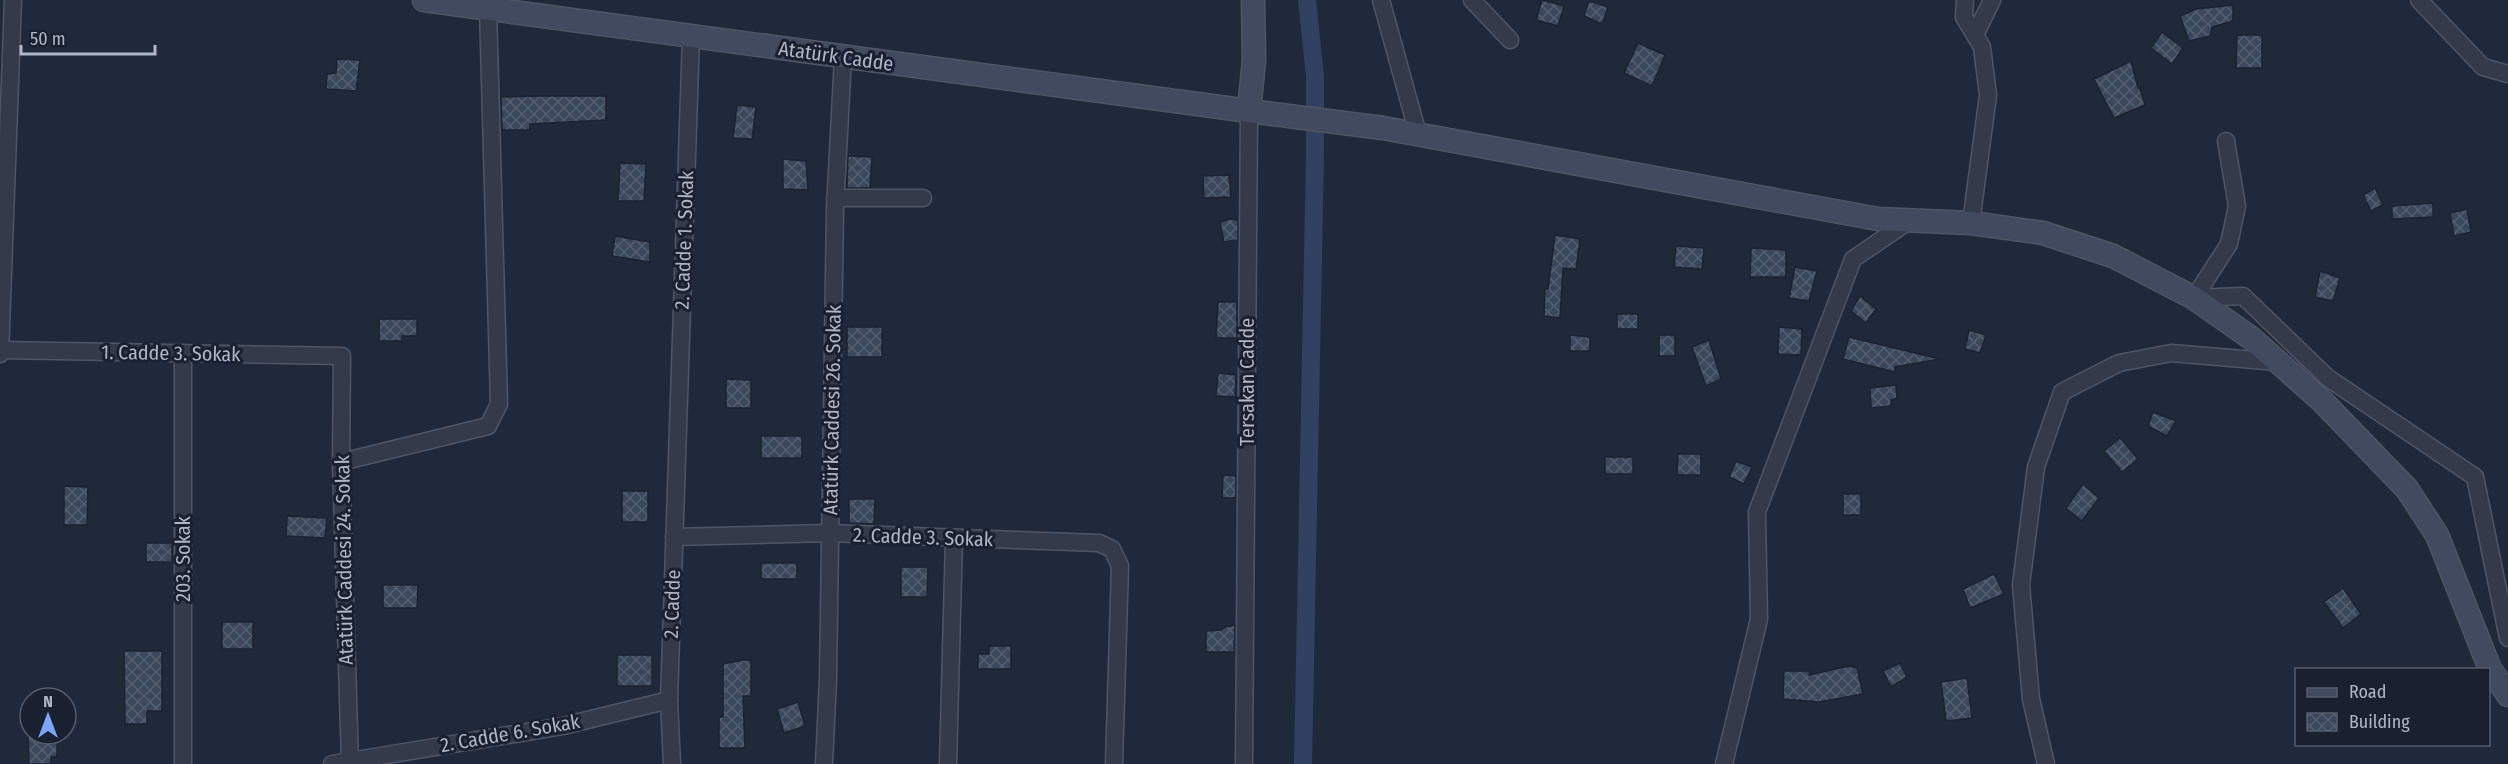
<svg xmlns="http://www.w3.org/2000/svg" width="2508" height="764" viewBox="0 0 2508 764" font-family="'Fira Sans Condensed',sans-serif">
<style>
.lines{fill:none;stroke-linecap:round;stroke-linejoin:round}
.canal{stroke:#304161;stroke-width:18}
.building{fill:url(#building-cross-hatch);stroke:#1b2231;stroke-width:1.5}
.street-casing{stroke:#4e5665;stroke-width:19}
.secondary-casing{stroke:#4e5665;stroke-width:25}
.street{stroke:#333b4b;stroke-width:16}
.secondary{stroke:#414a5e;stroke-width:22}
.labels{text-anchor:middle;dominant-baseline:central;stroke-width:6;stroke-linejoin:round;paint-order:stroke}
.street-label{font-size:20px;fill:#aeb6c7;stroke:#19202f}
</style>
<defs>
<pattern id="building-cross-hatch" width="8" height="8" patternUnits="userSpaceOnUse" patternTransform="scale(1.5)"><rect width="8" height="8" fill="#3b475b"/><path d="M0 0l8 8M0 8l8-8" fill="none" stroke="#555f71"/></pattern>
</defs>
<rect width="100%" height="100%" fill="#20293a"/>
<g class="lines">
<!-- canal -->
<path class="canal" d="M1303,764L1315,154V76L1307,0"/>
</g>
<!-- building -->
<g class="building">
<path d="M1542,0L1564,6L1558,26L1536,20Z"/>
<path d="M1589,1L1608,7L1602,24L1584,16Z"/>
<path d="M2233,5V21L2212,27L2210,36L2189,41L2180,16L2196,9Z"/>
<path d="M2162,32L2183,48L2172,64L2151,48Z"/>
<path d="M2237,35H2262V68H2236Z"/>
<path d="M1638,43L1665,55L1652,86L1624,73Z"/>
<path d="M337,59L360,60L356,91L326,89L327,74L336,73Z"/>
<path d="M2131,61L2138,88H2140L2145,105L2114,118L2094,79Z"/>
<path d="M539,96H606V120L530,124V130H502L501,97Z"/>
<path d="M737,105L756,107L752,139L733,138Z"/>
<path d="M848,156L872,157L870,188H847Z"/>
<path d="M783,159L806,161L808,190L783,189Z"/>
<path d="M620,163L646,164L644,201H618Z"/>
<path d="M1229,175L1231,197L1204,198L1203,176Z"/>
<path d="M2375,188L2383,205L2371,211L2363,195Z"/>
<path d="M2433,203V217L2392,219V206Z"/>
<path d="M2467,209L2471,232L2454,236L2450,213Z"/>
<path d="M1230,219L1238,220V240L1224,242L1220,222Z"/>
<path d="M1555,235L1580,239L1576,269L1563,268L1560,318L1544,316L1545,289H1548Z"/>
<path d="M615,236L650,242V262L612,256Z"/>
<path d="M1676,246L1704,248L1702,269L1674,267Z"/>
<path d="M1751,248L1786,250V277H1750Z"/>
<path d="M1795,267L1817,271L1809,301L1789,298Z"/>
<path d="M2320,271L2340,278L2333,301L2315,297Z"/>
<path d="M1860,296L1876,309L1866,323L1851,311Z"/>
<path d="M1218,302H1237V338H1216Z"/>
<rect x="1617" y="314" width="21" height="15"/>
<path d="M379,319H417V336H402V341H379Z"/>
<rect x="847" y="327" width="35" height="30"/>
<path d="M1779,327L1802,329L1801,355L1778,354Z"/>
<path d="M1969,330L1986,335L1980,353L1965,349Z"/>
<path d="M1570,335L1590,337V351H1570Z"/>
<rect x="1659" y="335" width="16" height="21"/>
<path d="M1849,337L1940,359L1895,367V372L1843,359Z"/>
<path d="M1709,340L1721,379L1706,386L1692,347Z"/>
<path d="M1218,373L1236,375L1235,397L1216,396Z"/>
<path d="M726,379L751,380V408H726Z"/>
<path d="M1896,385L1897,398L1891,400V406L1871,408L1870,388Z"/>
<path d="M2153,412L2176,421L2167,436L2148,426Z"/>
<rect x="761" y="436" width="41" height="22"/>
<path d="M2120,438L2138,459L2122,472L2104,451Z"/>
<path d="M1678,454H1701V475H1677Z"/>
<rect x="1605" y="457" width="28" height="17"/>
<path d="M1736,461L1752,467L1744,484L1729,477Z"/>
<path d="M1223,475L1236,476V498H1222Z"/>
<path d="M2083,484L2099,498L2082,521L2066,508Z"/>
<path d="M64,486L88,487L87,525H64Z"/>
<rect x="622" y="491" width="26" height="31"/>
<rect x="1843" y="494" width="18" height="21"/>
<path d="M849,499H875L874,524L849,523Z"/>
<path d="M287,516L327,518L325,538L286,536Z"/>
<rect x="146" y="543" width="26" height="19"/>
<rect x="761" y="563" width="36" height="16"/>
<path d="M901,567H928L927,597H901Z"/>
<path d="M1994,574L2004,594L1970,608L1963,589Z"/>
<path d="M383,585H418L417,608H383Z"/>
<path d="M2343,588L2361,614L2343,628L2324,602Z"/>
<rect x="222" y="622" width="31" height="27"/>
<path d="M1235,625L1234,652H1206V631L1221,630L1225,627Z"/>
<path d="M989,646H1011V669H978V654H989Z"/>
<path d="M124,651H162V711H147V724H125Z"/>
<rect x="617" y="655" width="35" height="31"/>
<path d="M743,660H751V696H743L745,748H719V717H723V664Z"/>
<path d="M1900,663L1907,677L1891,687L1883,671Z"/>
<path d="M1849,666L1857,668L1863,694L1819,702L1783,699L1784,671H1810L1809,675Z"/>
<path d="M1967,678L1972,718L1946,721L1941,682Z"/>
<path d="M798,702L805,726L784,733L777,709Z"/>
<path d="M28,734H49V739H57V757H51V764H29Z"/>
</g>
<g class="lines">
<defs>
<g id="street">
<path d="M1381,0L1418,134"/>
<path d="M1472,0L1510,40"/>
<path d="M1965,0L1964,17L1982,47L1988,95L1971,223"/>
<path d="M2419,0L2483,67L2508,74"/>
<path d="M1975,35L1992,0"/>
<path d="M835,198H923"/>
<path d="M2194,298L2243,296L2328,378L2475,477L2508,638"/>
<path d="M2194,298L2229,244L2237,206L2226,141"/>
<path d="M0,350L342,356L341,462L350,764"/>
<path d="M0,354L13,0"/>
<path d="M341,462L488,426L499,404L488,9"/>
<path d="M674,537L830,533L1099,543L1112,549L1120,566L1114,764"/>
<path d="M183,764V353"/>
<path d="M332,764L563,726L669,700"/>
<path d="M672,764L669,700L691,36"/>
<path d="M824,764L828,679L835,209L843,57"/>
<path d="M948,764L954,538"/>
<path d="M1244,764L1249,111"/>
<path d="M1724,764L1759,619L1757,512L1853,259L1912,219"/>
<path d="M2046,764L2031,699L2021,585L2036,467L2062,392L2119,363L2171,353L2278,362"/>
</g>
<g id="secondary">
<path d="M424,0L1249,111L1383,128L1878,219L1971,223L2043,233L2113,256L2194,298L2251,338L2323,402L2407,489L2437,535L2490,669L2508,695"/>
<path d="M1249,111L1254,60L1253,0"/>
</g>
</defs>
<!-- street casing -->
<use href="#street" class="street-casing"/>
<!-- secondary casing -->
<use href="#secondary" class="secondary-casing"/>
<!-- street -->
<use href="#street" class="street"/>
<!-- secondary -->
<use href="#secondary" class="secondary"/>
</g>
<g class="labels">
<!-- street labels -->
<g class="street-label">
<text transform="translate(836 56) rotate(8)">Atatürk Cadde</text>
<text transform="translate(684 240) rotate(-88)">2. Cadde 1. Sokak</text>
<text transform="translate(171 353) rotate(1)">1. Cadde 3. Sokak</text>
<text transform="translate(1247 382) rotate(-90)">Tersakan Cadde</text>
<text transform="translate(832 410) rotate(-89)">Atatürk Caddesi 26. Sokak</text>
<text transform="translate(923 537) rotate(2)">2. Cadde 3. Sokak</text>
<text transform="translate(183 559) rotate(-90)">203. Sokak</text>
<text transform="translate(344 560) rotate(-91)">Atatürk Caddesi 24. Sokak</text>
<text transform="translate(672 604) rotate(-88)">2. Cadde</text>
<text transform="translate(510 733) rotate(-10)">2. Cadde 6. Sokak</text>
</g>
</g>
<!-- legend -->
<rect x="2295" y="668" width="195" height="78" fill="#19202f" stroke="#555c6c" stroke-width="1.5"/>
<rect x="2307" y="688" width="30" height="9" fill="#414a5e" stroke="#555c6c" stroke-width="1.5"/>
<text x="2349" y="698" font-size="18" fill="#aeb6c7">Road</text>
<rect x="2307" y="713" width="30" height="18" fill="url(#building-cross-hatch)" stroke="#555c6c" stroke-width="1.5"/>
<text x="2349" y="728" font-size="18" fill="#aeb6c7">Building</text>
<!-- north arrow -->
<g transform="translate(48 716)"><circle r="28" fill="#19202f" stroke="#555c6c" stroke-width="1.5"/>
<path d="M0-4.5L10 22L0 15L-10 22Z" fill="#7ba5ff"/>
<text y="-9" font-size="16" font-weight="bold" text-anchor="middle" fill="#aeb6c7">N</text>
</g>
<!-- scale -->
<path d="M21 45v9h134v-9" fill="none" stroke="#aeb6c7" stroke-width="3"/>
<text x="30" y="45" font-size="18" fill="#aeb6c7" stroke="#19202f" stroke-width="4.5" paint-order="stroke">50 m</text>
</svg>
